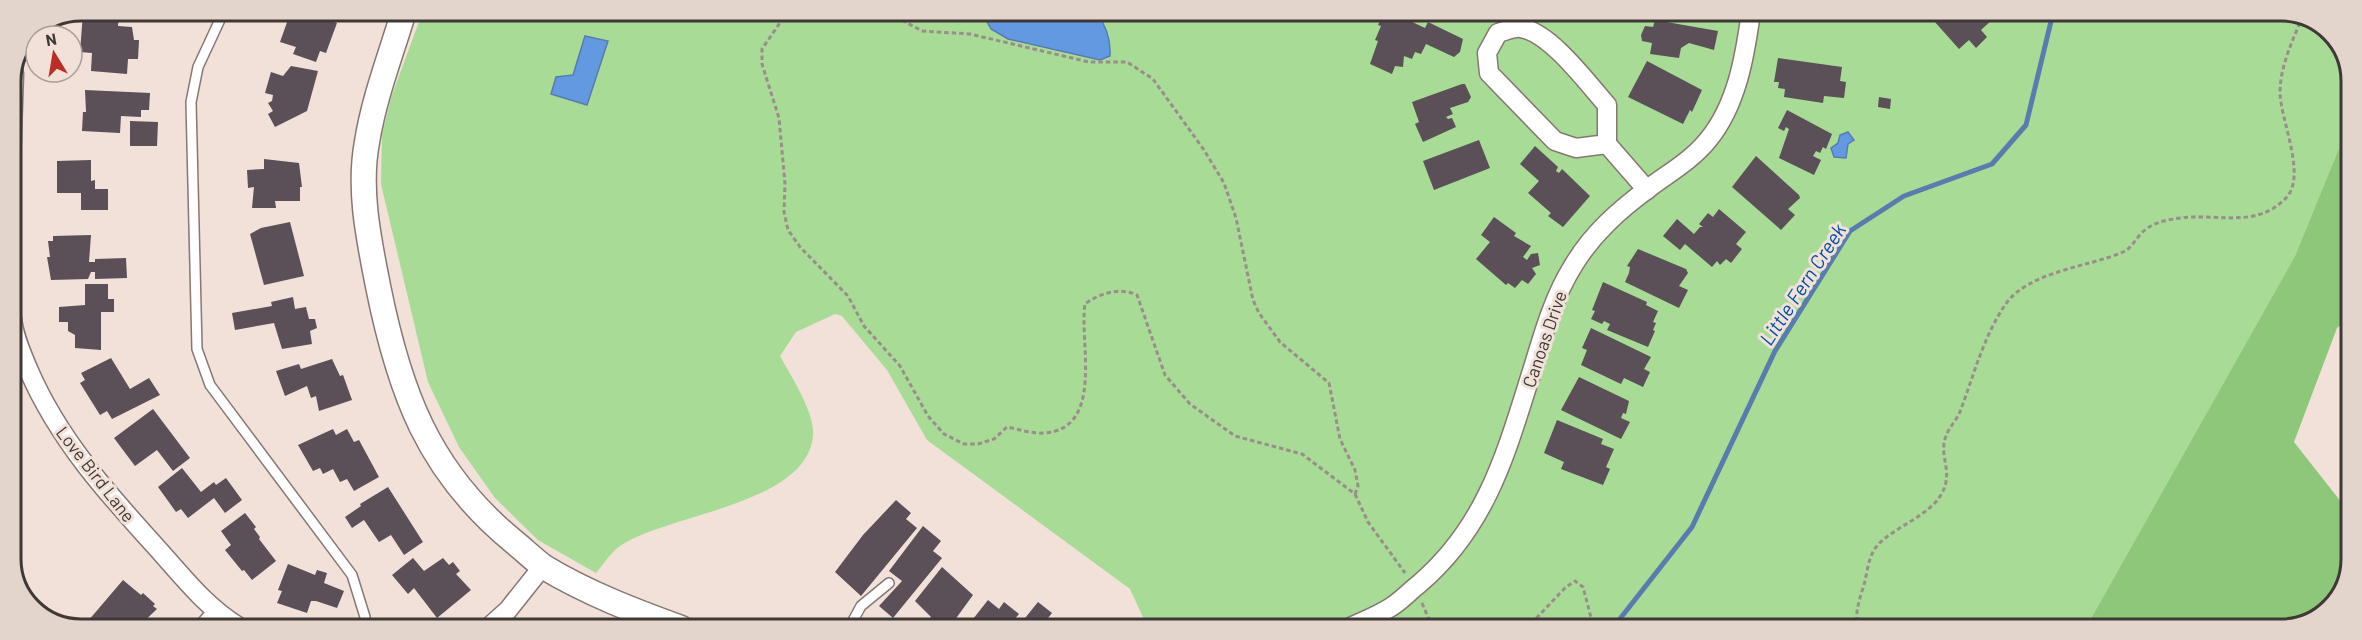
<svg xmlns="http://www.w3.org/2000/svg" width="2362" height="640" viewBox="0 0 2362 640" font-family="Barlow,sans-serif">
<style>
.green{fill:#a8db96}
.forest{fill:#8dc779}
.water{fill:#6399e1;stroke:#587cae;stroke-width:1.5}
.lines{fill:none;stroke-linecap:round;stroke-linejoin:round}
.stream{stroke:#587cae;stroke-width:5}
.building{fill:#5b4f58}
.service-casing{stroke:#867771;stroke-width:12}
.minor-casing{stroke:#867771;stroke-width:21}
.tertiary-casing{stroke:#867771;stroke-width:27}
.path{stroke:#998e89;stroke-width:3;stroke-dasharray:4.5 3;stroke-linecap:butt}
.service{stroke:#fff;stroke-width:9}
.minor{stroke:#fff;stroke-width:18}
.tertiary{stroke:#fff;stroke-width:24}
.labels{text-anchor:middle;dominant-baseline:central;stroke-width:6;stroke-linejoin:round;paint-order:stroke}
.street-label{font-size:18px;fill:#3f3936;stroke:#f1e1d9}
.water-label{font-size:20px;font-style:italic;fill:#0050a5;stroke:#f1e1d9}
.rim{fill:none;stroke:#3f3936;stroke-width:3}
</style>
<rect width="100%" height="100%" fill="#f1e1d9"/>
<!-- green -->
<path class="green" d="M423,11L2299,13L2334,35L2351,76V119L2295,256L2089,622L2020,626L2016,629L1148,628L1130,589L927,440L887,370L842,316L835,314L796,332L780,356C791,376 815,413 813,435C808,505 669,513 620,546C611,552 603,565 596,573L538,540L495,498L459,447L428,382L381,184L382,134L392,95Z"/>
<!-- forest -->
<path class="forest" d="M2351,119L2350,317L2337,328L2294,442L2349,512V577L2324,615L2282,629H2016L2020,626L2089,622L2295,256Z"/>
<!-- water -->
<g class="water">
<path d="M981,11L1096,12C1105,24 1111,40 1110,56L1100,60L1008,39L991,29Z"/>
<path d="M585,36L608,41L587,105L551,94L556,77L573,75Z"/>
<path d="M1848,132L1854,140L1848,144L1846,158L1834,157L1831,148L1838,143L1840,135Z"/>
</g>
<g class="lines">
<!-- stream -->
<path class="stream" d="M1612,629L1692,527L1775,351L1850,231L1904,196L1992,164L2026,125L2053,13"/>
</g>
<!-- building -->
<g class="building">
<path d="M291,11H324L334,15L332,21L337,23L330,42L326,53L320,51L316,62L293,54L296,47L280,42Z"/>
<path d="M620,11H638L636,17Z"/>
<path d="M1384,12H1391L1425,28L1428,22L1463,39L1460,52L1454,57L1426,44L1421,54L1415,52L1412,59L1404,56L1403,67L1395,66L1392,74L1370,64L1378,41L1375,40L1381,26L1378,25Z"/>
<path d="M1926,12H1991L1995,17L1981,30L1987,37L1976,48L1969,40L1959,49Z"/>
<path d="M83,13L119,16L118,26L132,27L134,40H139L138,59H128L127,74L91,71L92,53L80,52Z"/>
<path d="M1655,20L1718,31L1714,50L1689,43L1681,48L1679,58L1650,54L1652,43L1642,41L1641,35L1645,26L1653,27Z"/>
<path d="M1778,58L1842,67L1840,81L1846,82L1844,98L1824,96L1823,103L1784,97L1785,89L1778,88L1779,82H1774Z"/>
<path d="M1647,61L1702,90L1692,112L1690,110L1683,124L1628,97Z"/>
<path d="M291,66L318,71L307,111L275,127L268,114L273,111L268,103L272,101L273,95L265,93L271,72L283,76Z"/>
<path d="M1462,84H1465L1471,97L1468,102L1450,108L1453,114L1446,117L1448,119L1452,118L1456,127L1423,142L1415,124L1419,122L1412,102Z"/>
<path d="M85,90L150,93L149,110H141V117L121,116L120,133L82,131L83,112H86Z"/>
<path d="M1879,97L1891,99L1890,109L1878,107Z"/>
<path d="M1787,110L1832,134L1826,149L1823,147L1820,153L1816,151L1813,156L1821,160L1814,175L1779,158L1789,129L1786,127L1784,131L1778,128Z"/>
<path d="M130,121L158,122L157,146H130Z"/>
<path d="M1479,140L1490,168L1434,190L1423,161Z"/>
<path d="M1535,146L1558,167L1556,171L1559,173L1562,169L1590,196L1563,227L1548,216L1551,213L1528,193L1539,181L1520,164Z"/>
<path d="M1756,156L1799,195L1800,198L1788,209L1795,215L1781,230L1732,187Z"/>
<path d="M264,159L299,163L302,187H300V201H275L276,208H252L254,187L248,188L247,170L264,169Z"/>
<path d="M91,160V181L95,180V189H108V210H81V193H57V161Z"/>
<path d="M1719,209L1746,232L1736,244L1742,249L1731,263L1726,259L1720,265L1717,261L1712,267L1685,244L1680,250L1663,236L1677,219L1694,234L1700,227H1703L1699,224L1708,213L1713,217Z"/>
<path d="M1494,217L1516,233L1514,236L1531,246L1523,257L1527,260L1531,254L1538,253L1540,265L1532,268L1536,274L1528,284L1522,280L1515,288L1508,283L1506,285L1476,259L1490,242L1481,235Z"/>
<path d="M290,222L304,276L264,285L250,234L261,228Z"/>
<path d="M91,235L89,262H95V259L126,258L127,278L95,279V272H91L88,279L51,280L47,257H50L48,241H53V236Z"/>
<path d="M1638,249L1686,269L1688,273L1679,286L1688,290L1679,308L1625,282L1629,273L1630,267L1627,266Z"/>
<path d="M1603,282L1647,302L1646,305L1658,311L1653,322L1656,323L1653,330L1655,331L1648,347L1607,330L1610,324L1604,321L1602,324L1591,319L1595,311L1592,310Z"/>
<path d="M85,284H108V299H114V312H101V350L75,348V335L68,331V322H59V307L85,305Z"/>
<path d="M293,297L295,309L306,307L309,319H315L317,328L310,331L312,344L282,349L274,323L235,330L232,313L272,306L271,302Z"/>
<path d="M1591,328L1651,357L1644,369L1650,372L1643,387L1624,378L1621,384L1581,365L1587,350L1582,348Z"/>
<path d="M111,358L130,389L149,378L160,395L112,419L107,411L100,415L80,383L85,380L81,373Z"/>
<path d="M332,359L340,376L343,375L352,400L319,411L316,396L311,398L307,386L285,396L276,371L299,364L301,369Z"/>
<path d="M1579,377L1629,401L1626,414L1623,413L1621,418L1630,422L1621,439L1561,410Z"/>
<path d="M153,409L190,458L173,471L157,450L135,466L114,438Z"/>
<path d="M1557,420L1603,439L1601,444L1614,449L1606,467L1610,469L1603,485L1561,469L1564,462L1544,453Z"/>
<path d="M333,429L336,435L347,429L354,442L359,440L379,477L354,491L347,479L340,482L333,469L323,474L320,468L313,471L298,445Z"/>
<path d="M182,468L201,492L214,482L216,485L226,478L242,500L225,513L214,498L188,518L181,509L176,512L158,487Z"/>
<path d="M388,487L423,542L404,555L391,535L379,542L364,520L352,528L345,517L361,506L360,504Z"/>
<path d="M896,500L911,513L906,519L917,528L861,596L835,572L863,535Z"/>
<path d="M245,513L256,527L254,529L260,537L259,539L276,561L252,580L244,570L242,571L225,550L231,545L221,531Z"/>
<path d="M923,526L941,541L933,551L942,558L893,618L879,606L902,581L889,571Z"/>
<path d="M413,558L424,571L443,558L449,565L453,562L460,571L456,574L471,590L437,618L414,588L408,594L392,575Z"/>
<path d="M288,564L315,575L317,570L327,573L324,583L344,591L337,608L316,601H311L307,613L277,603L282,591L278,590Z"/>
<path d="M942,567L973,595L949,628H922L931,617L915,601Z"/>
<path d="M123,580L141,595L143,593L155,604L153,606L157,609L138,627H95L88,621Z"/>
<path d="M988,600L999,609L1004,602L1019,614L1011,623L1013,624L1010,628H966Z"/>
<path d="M1038,602L1052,613L1045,622L1053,628H1017Z"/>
</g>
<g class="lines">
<defs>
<g id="service">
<path d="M224,11L198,67L191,102L197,349L210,385L352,575L365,617L364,628"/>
<path d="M849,628L861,606L889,583"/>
</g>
<g id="minor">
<path d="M1607,144L1576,148L1555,141L1489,73L1487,53L1498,33C1505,31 1514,27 1521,28C1550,32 1588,84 1607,105V144L1647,190"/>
<path d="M11,162L14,73"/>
<path d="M11,287C11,297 10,308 12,319C14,337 22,354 29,371C59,440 107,493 157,548C183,577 206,607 239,627"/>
<path d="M204,627L216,613"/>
<path d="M488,628L508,610L543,566"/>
<path d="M1346,629C1361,622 1377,616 1391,607C1401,601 1410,591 1419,584C1487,526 1506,453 1532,371C1543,335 1553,298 1573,266C1592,234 1619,210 1649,188C1669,173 1692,160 1708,140C1737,105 1745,56 1751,12"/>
</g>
<path id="tertiary" d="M404,11C391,54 374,98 367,142C358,190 369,240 378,286C399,391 428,471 513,541C523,549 533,559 544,567C587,593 634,611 681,628"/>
</defs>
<!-- service casing -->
<use href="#service" class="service-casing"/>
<!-- minor casing -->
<use href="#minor" class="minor-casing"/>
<!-- tertiary casing -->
<use href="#tertiary" class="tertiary-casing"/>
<!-- path -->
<g class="path">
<path d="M788,11L762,49V64L779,118L785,184L784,212L788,230L800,247L848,296L864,326L900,366L928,416L944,434L964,444H978L994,439L1007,427C1018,429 1032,434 1044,433C1105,429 1079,342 1085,304C1100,293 1120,287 1137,295L1165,375L1190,404L1235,436L1302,454L1355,494L1358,486L1355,470L1340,439L1329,383L1280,342L1259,313L1253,300L1236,218L1224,183L1204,150L1153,79L1127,62H1089L970,34L922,31L900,19L895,11"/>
<path d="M1355,494L1368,522L1405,573"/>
<path d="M1422,603L1433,629"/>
<path d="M1526,629L1565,588L1575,581L1583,587L1594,629"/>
<path d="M1857,629C1855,613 1859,600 1864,585C1867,574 1868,560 1874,550C1887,529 1929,518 1942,493C1954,471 1938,456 1946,436C1949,427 1958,419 1961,409C1974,374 1984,336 2005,305C2028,271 2089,267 2123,252C2130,249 2134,242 2139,236C2148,225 2160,221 2174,219C2213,211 2254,231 2286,198C2307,176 2281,122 2280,93C2280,66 2293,40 2303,15"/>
</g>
<!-- service -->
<use href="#service" class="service"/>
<!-- minor -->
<use href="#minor" class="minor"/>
<!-- tertiary -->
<use href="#tertiary" class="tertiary"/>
</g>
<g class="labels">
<!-- street labels -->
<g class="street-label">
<text transform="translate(1544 339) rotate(-71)">Canoas Drive</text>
<text transform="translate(96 474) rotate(52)">Love Bird Lane</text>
</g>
<!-- water labels -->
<g class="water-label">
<text transform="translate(1802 284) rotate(-57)">Little Fern Creek</text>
</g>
</g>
<!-- crop -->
<path d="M0 0H2362V640H0ZM81 21H2281A60 60 0 0 1 2341 81V559A60 60 0 0 1 2281 619H81A60 60 0 0 1 21 559V81A60 60 0 0 1 81 21Z" fill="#e3d4cc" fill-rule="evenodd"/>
<path class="rim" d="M81 21H2281A60 60 0 0 1 2341 81V559A60 60 0 0 1 2281 619H81A60 60 0 0 1 21 559V81A60 60 0 0 1 81 21Z"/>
<!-- north arrow -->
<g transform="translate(54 54) rotate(349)"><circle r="28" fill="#f1e1d9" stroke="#aa9e98" stroke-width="1.5"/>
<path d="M0-4.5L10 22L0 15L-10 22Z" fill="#bb2d27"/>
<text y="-9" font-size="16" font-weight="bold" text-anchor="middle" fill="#3f3936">N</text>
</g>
</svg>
